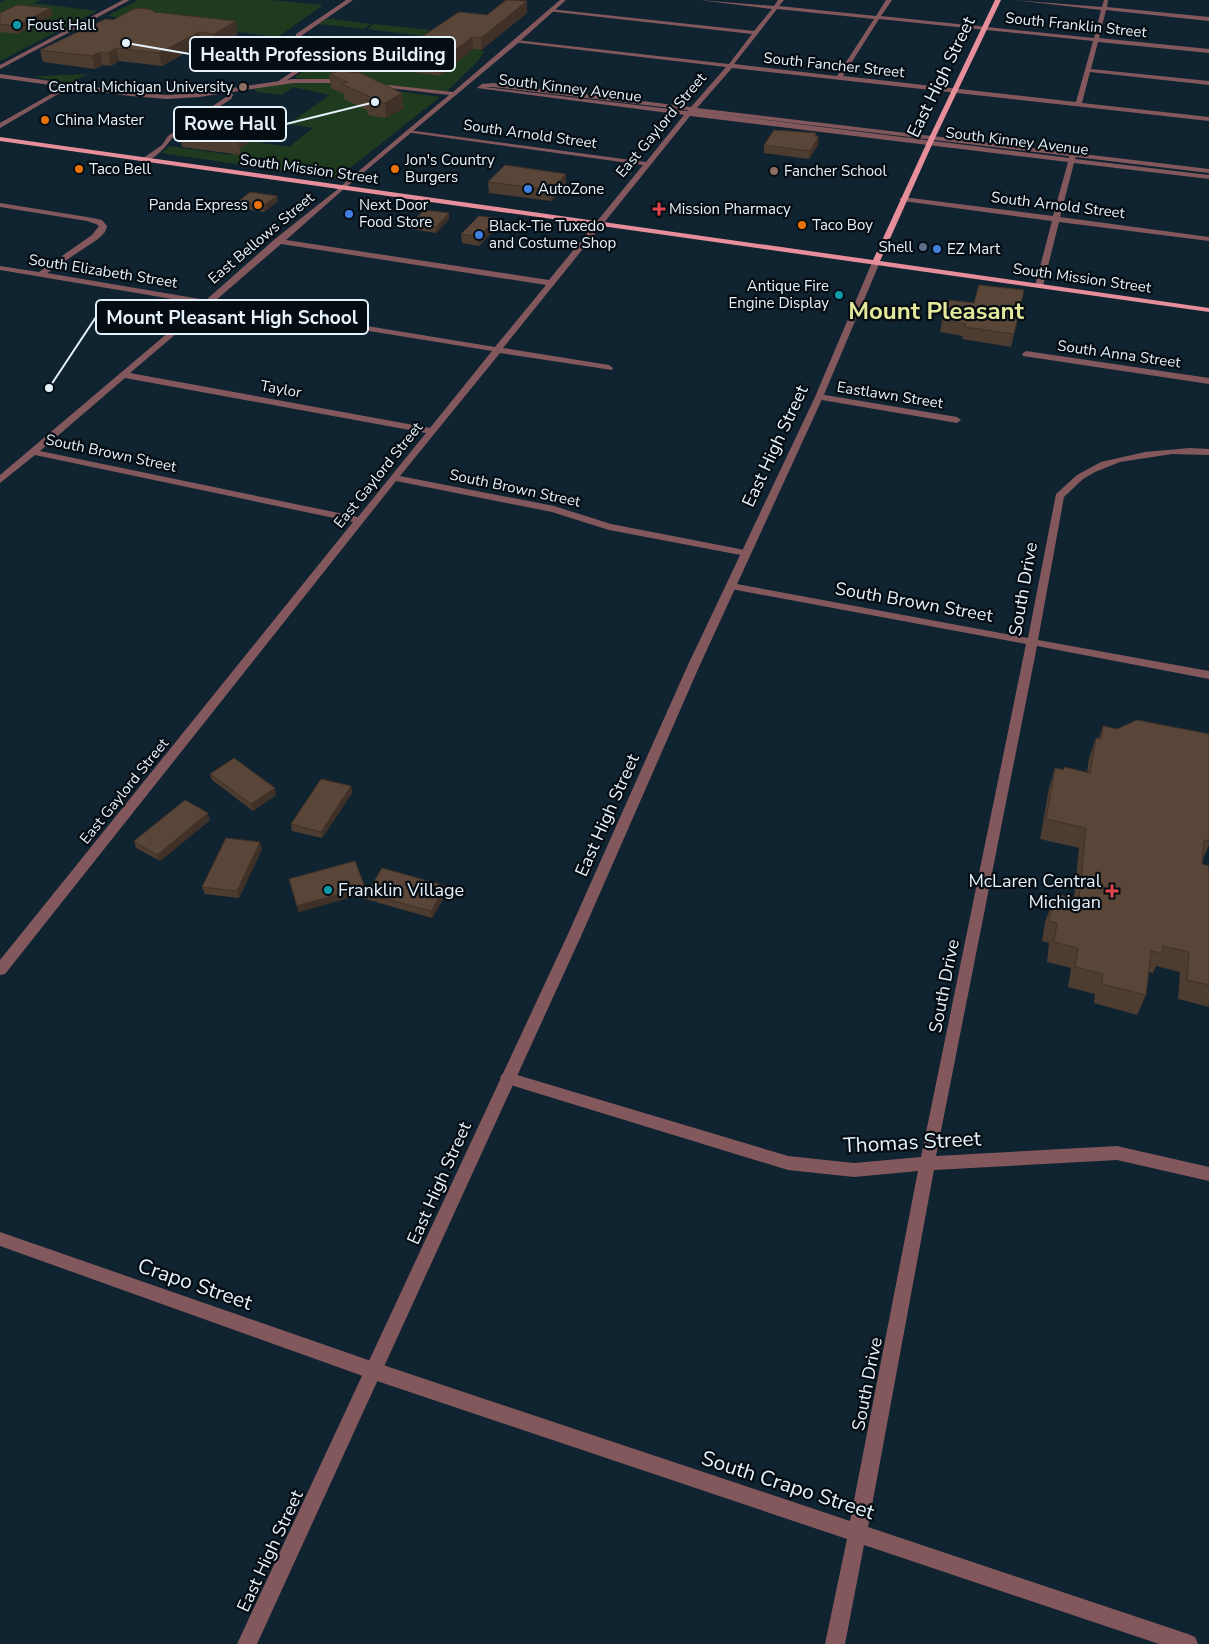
<svg xmlns="http://www.w3.org/2000/svg" width="1209" height="1644" viewBox="0 0 1209 1644" font-family="'Nunito Sans',sans-serif">
<style>
.green{fill:#1e3b1f}
.lines{fill:none;stroke-linecap:round;stroke-linejoin:round}
.minor{fill:#83585d;fill-rule:evenodd}
.tertiary{fill:#83585d;fill-rule:evenodd}
.primary{fill:#e68e9a;fill-rule:evenodd}
.wall{fill:#4d3c30}
.shaded-wall{fill:#3f3127}
.building{fill:#5a4638;stroke:#3f3127}
.culture-dot{fill:#0f9aa8;stroke:#050c12;stroke-width:2}
.education-dot{fill:#8d6e63;stroke:#050c12;stroke-width:2}
.food-dot{fill:#e8710a;stroke:#050c12;stroke-width:2}
.shop-dot{fill:#3f7fe0;stroke:#050c12;stroke-width:2}
.health-dot{fill:#e0444e;stroke:#050c12;stroke-width:2}
.service-dot{fill:#5c6f8a;stroke:#050c12;stroke-width:2}
.labels{text-anchor:middle;dominant-baseline:central;stroke-width:4.5;stroke-linejoin:round;paint-order:stroke}
.far-poi-label{font-size:15px;fill:#e6f2fb;stroke:#050c12;text-anchor:start}
.far-street-label{font-size:15px;fill:#e6f2fb;stroke:#050c12}
.street-label{font-size:18px;fill:#e6f2fb;stroke:#050c12}
.poi-label{font-size:18px;fill:#e6f2fb;stroke:#050c12;text-anchor:end}
.near-street-label{font-size:21px;fill:#e6f2fb;stroke:#050c12}
.far-town-label{font-size:24px;font-weight:bold;fill:#e3e89a;stroke:#050c12}
.leader{fill:none;stroke:#e6f2fb;stroke-width:2}
.callout-dot{fill:#e6f2fb;stroke:#050c12;stroke-width:2}
.callout{fill:#050c12;stroke:#e6f2fb;stroke-width:2}
.callout-label{font-size:19px;text-anchor:middle;font-weight:bold;fill:#e6f2fb}
</style>
<rect width="100%" height="100%" fill="#102331"/>
<!-- green -->
<g class="green">
<path d="M5,0H42L33,3L97,11L0,61V3Z"/>
<path d="M138,0H271L323,5L278,37L107,16Z"/>
<path d="M326,19H332L371,24L364,29L319,24Z"/>
<path d="M374,24L430,30L423,36L367,29Z"/>
<path d="M449,46L485,51L478,61L445,93L353,82L296,78V76L328,55L390,62L400,55L415,52L409,57L432,59Z"/>
<path d="M87,74L71,83L35,77L38,76Z"/>
<path d="M327,81L440,97L336,179L161,153L170,146L231,155L250,141L289,147L313,128L288,124L330,95L293,87L281,95L257,92L254,89L284,83Z"/>
</g>
<g class="lines">
<!-- minor -->
<g class="minor">
<path d="M346,0H353L301,36V46L327,49L329,52L281,84H277V82L322,52L297,48L294,45L296,34Z"/>
<path d="M699,0L774,6L778,0H784L779,6L876,16L886,0H892L881,16L1094,38L1101,10L1014,0L1102,7L1104,0H1108L1107,7L1209,17V21L1106,10L1099,38L1209,49V53L1098,42L1091,69L1209,81V85L1090,72L1082,103L1209,117V121L732,68L697,108L1209,169V173L1076,157L1075,159L1209,175V179L1074,163L1060,217L1209,237V241L1059,222L1043,286L1039,288L1035,286L1052,221L903,201L899,199L903,197L1053,216L1068,162L690,116L503,348L609,365L613,368L612,370L500,353L400,476L554,506L611,524L750,551V555L746,556L609,530L552,512L396,481L5,974L0,975V960L353,522L35,455L0,483V475L202,304L0,270V266L39,272L92,235L99,226L96,224L87,221L0,207V203L87,217L102,220L107,226L105,232L98,239L47,273L206,300L275,239L343,185L346,187L345,188L286,240L549,280L643,165L405,132L408,130L646,162L684,115L477,88L482,84L493,83L691,107L726,67L513,42L516,40L729,64L752,34L547,11L550,9L754,31L772,9ZM777,9L874,19L837,76L734,64ZM879,19L1093,41L1076,102L843,76ZM485,87H493L688,110L687,111ZM694,111L1069,156V158ZM281,244L546,285L495,347L215,301ZM210,305L492,351L430,428L130,373ZM125,378L426,433L358,517L40,451Z"/>
<path d="M67,85L72,86L0,128V123Z"/>
<path d="M226,90L231,91L233,95L231,99L172,138C166,147 153,162 142,161V159L162,145L168,136L226,97Z"/>
<path d="M1026,351L1209,378V384L1023,356L1022,354Z"/>
<path d="M819,394L957,417L961,420L957,423L816,399L815,397Z"/>
<path d="M1190,448L1209,449V455L1172,454L1120,462L1095,472L1083,479L1064,497L1038,640L1209,671V679L1037,646L936,1156L1117,1146L1209,1167V1181L1117,1160L934,1170L868,1527L1188,1634L1195,1637L1198,1644H1159L864,1545L845,1644H825L847,1539L374,1380L0,1246V1232L374,1362L850,1521L918,1171L854,1177L788,1170L507,1084L502,1082L500,1078L502,1074L507,1072L788,1156L854,1163L921,1157L1026,644L731,589L726,586L731,583L1028,638L1056,494L1077,475L1101,462L1145,452Z"/>
</g>
<!-- tertiary -->
<g class="tertiary">
<path d="M123,0H130L0,69V65Z"/>
<path d="M560,0H566L518,43L345,188H341V186L449,95L372,86L370,83L453,92Z"/>
<path d="M0,74L130,92L167,95L199,93L293,79H347L350,81L347,83H293L199,97L167,99L130,96L0,78Z"/>
<path d="M873,260L880,262L823,397L699,667L582,934L257,1644H237L568,934L687,667L815,397Z"/>
</g>
<!-- primary -->
<path class="primary" d="M995,0H1001L935,138L880,261L1209,308V312L0,141V137L873,260L929,138Z"/>
</g>
<!-- wall -->
<g class="wall">
<path d="M51,8L53,15L18,34L0,32V13Z"/>
<path d="M154,12L238,34L217,46L201,44L162,66L119,61L111,66L103,65L95,69L43,62L40,50L113,20Z"/>
<path d="M527,13L481,50L473,49L440,76L413,72L412,59L414,57H412L411,44L487,15Z"/>
<path d="M329,74L404,108L386,118L368,115L367,110L344,99V94L331,88Z"/>
<path d="M195,121L248,143L240,149L241,155L182,147L179,131Z"/>
<path d="M816,133V136L818,145L809,159L764,153V145Z"/>
<path d="M566,174V185L551,201L489,193L488,182Z"/>
<path d="M277,196L278,201L264,212L239,208L238,202Z"/>
<path d="M449,213V219L436,233L411,229V224Z"/>
<path d="M497,227L479,246L462,243L461,234Z"/>
<path d="M1024,290L1011,347L962,339L963,336L940,332L942,320L974,303Z"/>
<path d="M1103,726L1117,729L1209,734V845L1203,859L1202,864L1209,866V1007L1178,999L1180,972L1156,966L1153,973L1149,972L1146,995L1137,1015L1094,1003L1095,994L1068,987L1071,968L1047,962L1049,943L1042,941L1045,922L1052,903L1074,898L1079,848L1040,839L1049,788L1055,768L1063,770L1064,767L1087,772L1089,758L1096,738H1099Z"/>
<path d="M210,774L276,795L253,811L212,780Z"/>
<path d="M351,786L352,793L322,838L292,831L291,824Z"/>
<path d="M210,820L160,861L136,848L134,841Z"/>
<path d="M262,849L239,898L205,894L202,887Z"/>
<path d="M355,861L367,893L447,892L432,918L355,896L299,912L289,879Z"/>
</g>
<!-- shaded-wall -->
<g class="shaded-wall">
<path d="M527,1V13L481,50V38Z"/>
<path d="M51,8L53,15L18,34L16,26Z"/>
<path d="M236,21L238,34L217,46L214,34Z"/>
<path d="M199,32L201,44L162,66L159,53Z"/>
<path d="M472,37L473,49L440,76L439,63Z"/>
<path d="M116,48L119,61L111,66L108,53Z"/>
<path d="M100,52L103,65L95,69L92,56Z"/>
<path d="M402,93L404,108L386,118L385,103Z"/>
<path d="M245,127L248,143L240,149L236,134Z"/>
<path d="M819,136L818,145L809,159L810,151Z"/>
<path d="M566,174V185L551,201V190Z"/>
<path d="M277,196L278,201L264,212L263,206Z"/>
<path d="M449,213V219L436,233V227Z"/>
<path d="M496,218L497,227L479,246V237Z"/>
<path d="M351,786L352,793L322,838L321,832Z"/>
<path d="M275,788L276,795L253,811L251,804Z"/>
<path d="M208,813L210,820L160,861L157,855Z"/>
<path d="M260,842L262,849L239,898L237,891Z"/>
<path d="M446,886L447,892L432,918L431,911Z"/>
<path d="M353,890L355,896L299,912L297,906Z"/>
</g>
<!-- building -->
<g class="building">
<path d="M506,0L527,1L481,38L472,37L439,63L412,59L427,46L411,44L459,12L487,15Z"/>
<path d="M17,5L51,8L16,26L0,24V13Z"/>
<path d="M141,8L152,10L154,12L236,21L214,34L199,32L159,53L116,48L108,53L100,52L92,56L40,50L97,23L106,19L113,20L134,9Z"/>
<path d="M340,71L360,73L402,93L385,103L366,100L370,97L342,84L348,82L329,74Z"/>
<path d="M774,130L816,133L814,136H819L810,151L764,145Z"/>
<path d="M505,165L566,174L551,190L488,182Z"/>
<path d="M250,192L277,196L263,206L238,202Z"/>
<path d="M424,210L449,213L436,227L411,224Z"/>
<path d="M479,216L496,218L479,237L461,234Z"/>
<path d="M979,285L1024,290L1014,334L965,327L966,324L942,320L949,300L974,303Z"/>
<path d="M1137,720L1209,734V841L1204,840L1202,864L1209,866V985L1187,980L1189,952L1163,946L1162,953L1151,951L1146,995L1102,984L1103,974L1075,967L1078,948L1054,942L1057,923L1049,921L1052,903L1060,895L1079,899L1086,828L1046,819L1055,768L1064,770V767L1090,773L1096,738L1101,739L1103,726L1117,729Z"/>
<path d="M234,758L275,788L251,804L210,774Z"/>
<path d="M321,779L351,786L321,832L291,824Z"/>
<path d="M185,800L208,813L157,855L134,841Z"/>
<path d="M226,838L260,842L237,891L202,887Z"/>
<path d="M355,861L367,893L382,868L446,886L431,911L353,890L297,906L289,879Z"/>
</g>
<!-- markers -->
<g class="culture-dot">
<circle cx="17" cy="25" r="5"/>
<circle cx="839" cy="295" r="5"/>
<circle cx="328" cy="890" r="5"/>
</g>
<g class="education-dot">
<circle cx="243" cy="87" r="5"/>
<circle cx="774" cy="171" r="5"/>
</g>
<g class="food-dot">
<circle cx="45" cy="120" r="5"/>
<circle cx="79" cy="169" r="5"/>
<circle cx="395" cy="169" r="5"/>
<circle cx="258" cy="205" r="5"/>
<circle cx="802" cy="225" r="5"/>
</g>
<g class="shop-dot">
<circle cx="528" cy="189" r="5"/>
<circle cx="349" cy="214" r="5"/>
<circle cx="479" cy="235" r="5"/>
<circle cx="937" cy="249" r="5"/>
</g>
<g class="health-dot">
<path d="M656.5 201.5h5v5h5v5h-5v5h-5v-5h-5v-5h5z"/>
<path d="M1109.5 883.5h5v5h5v5h-5v5h-5v-5h-5v-5h5z"/>
</g>
<circle class="service-dot" cx="923" cy="247" r="5"/>
<g class="labels">
<!-- far-poi labels -->
<g class="far-poi-label">
<text x="27" y="25">Foust Hall</text>
<text x="233" y="87" text-anchor="end">Central Michigan University</text>
<text x="55" y="120">China Master</text>
<text x="405" y="160">Jon's Country<tspan x="405" dy="17">Burgers</tspan></text>
<text x="89" y="169">Taco Bell</text>
<text x="784" y="171">Fancher School</text>
<text x="538" y="189">AutoZone</text>
<text x="248" y="205" text-anchor="end">Panda Express</text>
<text x="359" y="205">Next Door<tspan x="359" dy="17">Food Store</tspan></text>
<text x="669" y="209">Mission Pharmacy</text>
<text x="812" y="225">Taco Boy</text>
<text x="489" y="226">Black-Tie Tuxedo<tspan x="489" dy="17">and Costume Shop</tspan></text>
<text x="913" y="247" text-anchor="end">Shell</text>
<text x="947" y="249">EZ Mart</text>
<text x="829" y="286" text-anchor="end">Antique Fire<tspan x="829" dy="17">Engine Display</tspan></text>
</g>
<!-- far-street labels -->
<g class="far-street-label">
<text transform="translate(1076 25) rotate(6)">South Franklin Street</text>
<text transform="translate(834 65) rotate(6)">South Fancher Street</text>
<text transform="translate(570 88) rotate(7)">South Kinney Avenue</text>
<text transform="translate(661 125) rotate(-50)">East Gaylord Street</text>
<text transform="translate(530 134) rotate(8)">South Arnold Street</text>
<text transform="translate(1017 141) rotate(7)">South Kinney Avenue</text>
<text transform="translate(309 169) rotate(8)">South Mission Street</text>
<text transform="translate(1058 205) rotate(7)">South Arnold Street</text>
<text transform="translate(261 238) rotate(-40)">East Bellows Street</text>
<text transform="translate(103 271) rotate(9)">South Elizabeth Street</text>
<text transform="translate(1082 278) rotate(8)">South Mission Street</text>
<text transform="translate(1119 354) rotate(8)">South Anna Street</text>
<text transform="translate(281 389) rotate(10)">Taylor</text>
<text transform="translate(890 395) rotate(9)">Eastlawn Street</text>
<text transform="translate(111 453) rotate(12)">South Brown Street</text>
<text transform="translate(378 475) rotate(-51)">East Gaylord Street</text>
<text transform="translate(515 488) rotate(12)">South Brown Street</text>
<text transform="translate(124 791) rotate(-51)">East Gaylord Street</text>
</g>
<!-- street labels -->
<g class="street-label">
<text transform="translate(941 77) rotate(-64)">East High Street</text>
<text transform="translate(775 446) rotate(-65)">East High Street</text>
<text transform="translate(1023 589) rotate(-80)">South Drive</text>
<text transform="translate(914 602) rotate(10)">South Brown Street</text>
<text transform="translate(607 815) rotate(-66)">East High Street</text>
<text transform="translate(944 986) rotate(-79)">South Drive</text>
<text transform="translate(439 1183) rotate(-66)">East High Street</text>
<text transform="translate(867 1384) rotate(-79)">South Drive</text>
<text transform="translate(270 1551) rotate(-65)">East High Street</text>
</g>
<!-- poi labels -->
<g class="poi-label">
<text x="1101" y="881">McLaren Central<tspan x="1101" dy="21">Michigan</tspan></text>
<text x="338" y="890" text-anchor="start">Franklin Village</text>
</g>
<!-- near-street labels -->
<g class="near-street-label">
<text transform="translate(912 1142) rotate(-3)">Thomas Street</text>
<text transform="translate(195 1284) rotate(19)">Crapo Street</text>
<text transform="translate(788 1485) rotate(18)">South Crapo Street</text>
</g>
<!-- far-town labels -->
<g class="far-town-label">
<text x="936" y="311">Mount Pleasant</text>
</g>
</g>
<!-- callouts -->
<path class="leader" d="M126 43L190 54M375 102L286 124M49 388L96 317"/>
<g class="callout-dot">
<circle cx="126" cy="43" r="5"/>
<circle cx="375" cy="102" r="5"/>
<circle cx="49" cy="388" r="5"/>
</g>
<g class="callout">
<rect x="190" y="37" width="265" height="34" rx="5"/>
<rect x="174" y="107" width="112" height="34" rx="5"/>
<rect x="96" y="300" width="272" height="34" rx="5"/>
</g>
<g class="callout-label">
<text x="323" y="61">Health Professions Building</text>
<text x="230" y="130">Rowe Hall</text>
<text x="232" y="324">Mount Pleasant High School</text>
</g>
</svg>
